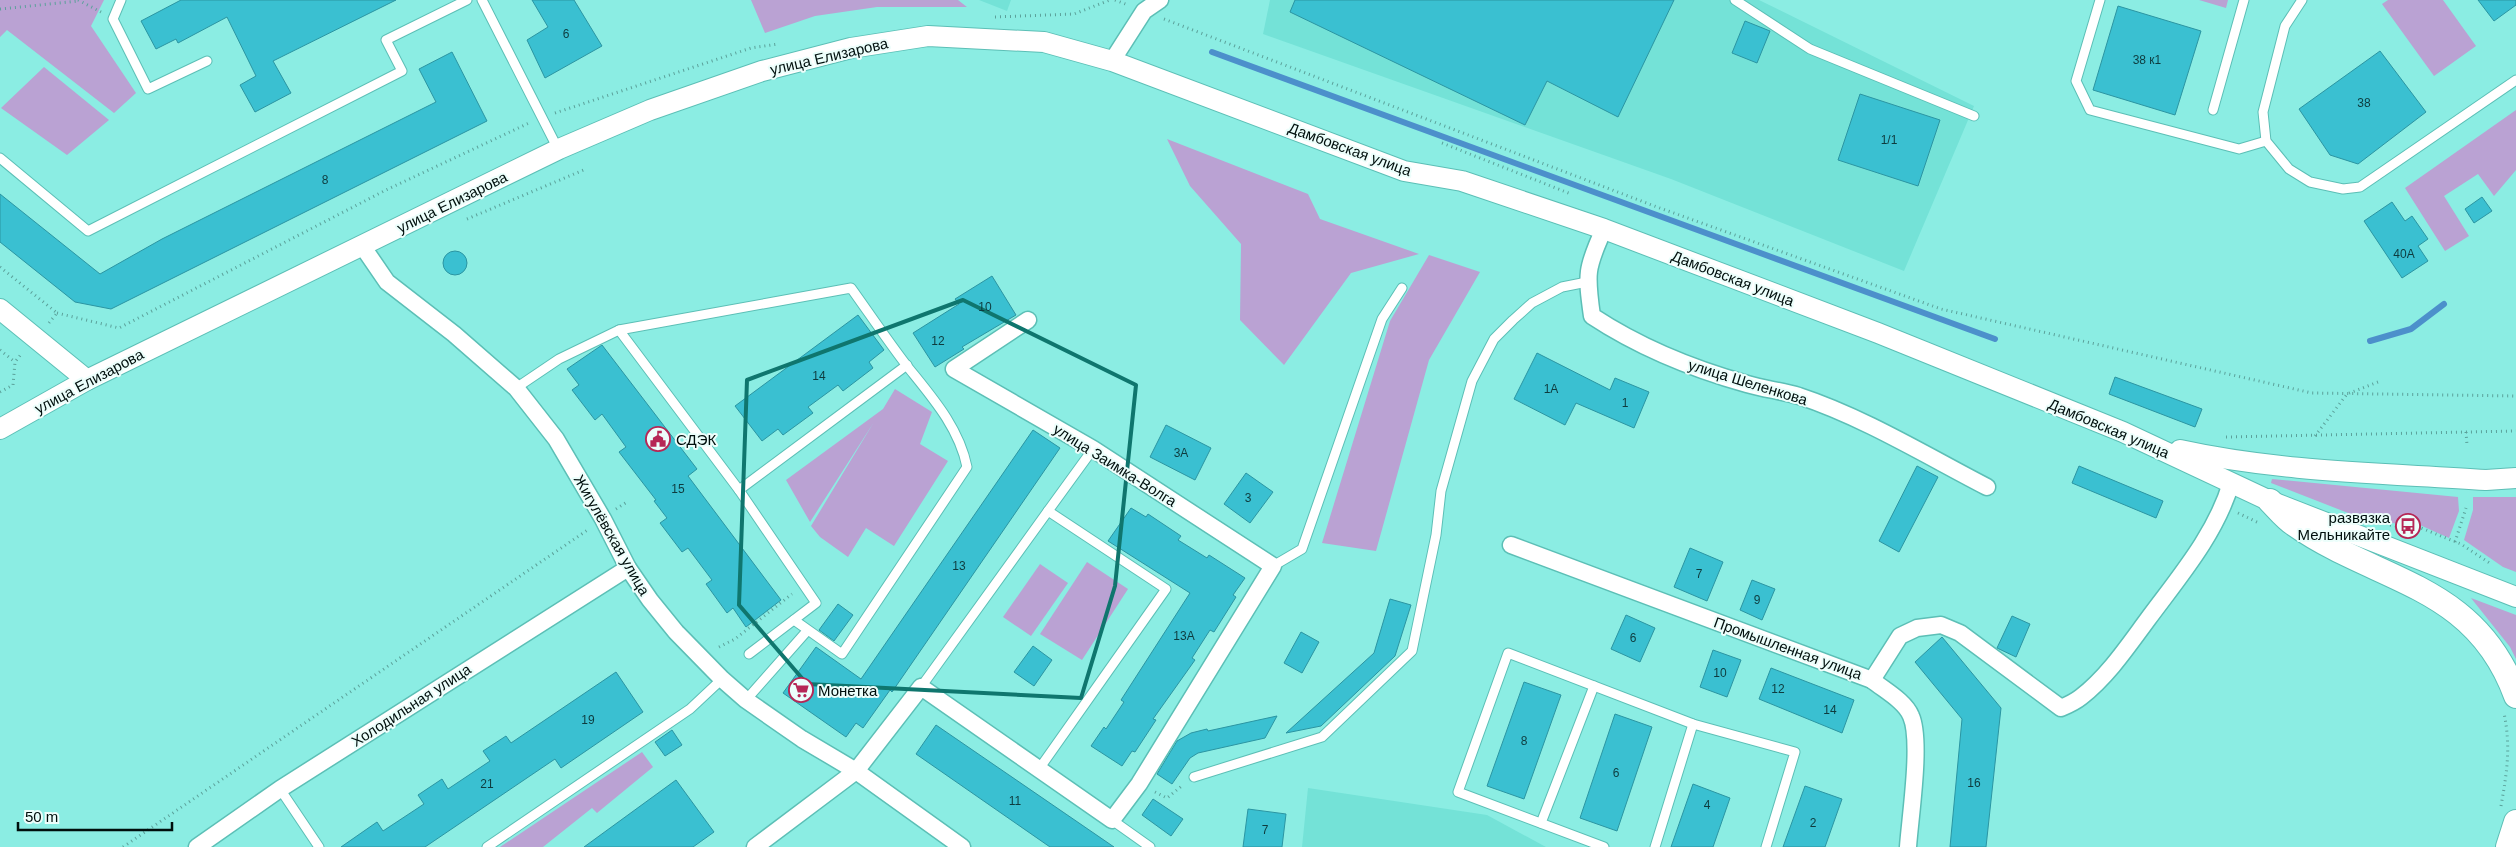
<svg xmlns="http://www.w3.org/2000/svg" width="2516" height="847" viewBox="0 0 2516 847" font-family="Arial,sans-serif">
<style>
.built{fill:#74e2d7}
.green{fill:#baa2d3}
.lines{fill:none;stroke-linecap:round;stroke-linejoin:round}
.stream{stroke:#4c90cb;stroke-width:6}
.building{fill:#3ac0d1;stroke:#2b95a2}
.service-casing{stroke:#5cbfb6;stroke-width:11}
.minor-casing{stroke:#5cbfb6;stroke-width:19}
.tertiary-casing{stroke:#5cbfb6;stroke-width:22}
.secondary-casing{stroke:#5cbfb6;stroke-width:26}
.path{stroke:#5ba19a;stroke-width:3;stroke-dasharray:1 4;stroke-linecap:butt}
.service{stroke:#fff;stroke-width:9}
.minor{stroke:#fff;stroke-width:16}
.tertiary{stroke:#fff;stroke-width:20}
.secondary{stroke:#fff;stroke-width:24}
.marked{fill:none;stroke:#0f766e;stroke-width:4;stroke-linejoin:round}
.labels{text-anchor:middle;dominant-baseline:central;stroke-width:4;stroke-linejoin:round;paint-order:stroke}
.number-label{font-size:12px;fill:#0e3b3e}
.street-label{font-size:15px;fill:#000f0d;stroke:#ecfefb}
.poi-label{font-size:15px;fill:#000f0d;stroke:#ecfefb;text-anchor:start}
</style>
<rect width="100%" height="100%" fill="#8bede3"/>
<!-- built -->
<g class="built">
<path d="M979,0H1011L1007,11Z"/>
<path d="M1270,0H1759L1974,106L1904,271L1671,179L1263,34Z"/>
<path d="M1308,788L1487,815L1546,847H1302Z"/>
</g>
<!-- green -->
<g class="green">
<path d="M0,0H104L91,26L136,93L114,113L7,30L0,37Z"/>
<path d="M751,0H958L967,7H877L815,16L765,33Z"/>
<path d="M2199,0H2228L2226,8Z"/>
<path d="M2388,0H2443L2476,46L2434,76L2382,4Z"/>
<path d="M44,67L109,120L67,155L1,108Z"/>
<path d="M2516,110V170L2494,196L2478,174L2444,196L2469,236L2445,251L2405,188Z"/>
<path d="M1167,139L1308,194L1320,219L1419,254L1351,273L1284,365L1240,320L1241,244L1190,186Z"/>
<path d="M1429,255L1480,272L1429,360L1376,551L1322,543L1390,321Z"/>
<path d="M895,389L932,412L920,444L948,461L894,546L866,528L848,557L820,537L811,526L874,422L810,522L786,480L883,409Z"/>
<path d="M2272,479L2458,497L2459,511L2449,538L2402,517L2399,524L2361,518L2271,483Z"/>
<path d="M2473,497H2516V572L2503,567L2464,540L2473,510Z"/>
<path d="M1087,562L1128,589L1082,660L1040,634Z"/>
<path d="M1040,564L1068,583L1031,636L1003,617Z"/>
<path d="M2471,598L2516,615V659L2510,647Z"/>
<path d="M642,752L653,767L597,813L592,808L543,847H500Z"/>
</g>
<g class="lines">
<!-- stream -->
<g class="stream">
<path d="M1212,52L1995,339"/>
<path d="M2370,341L2411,329L2444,304"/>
</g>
</g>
<!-- building -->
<g class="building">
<path d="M181,0H396L273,61L291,93L255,112L240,85L256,76L227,17L178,43L176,39L156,49L141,21Z"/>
<path d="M532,0H574L602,46L545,78L527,40L548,27Z"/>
<path d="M1295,0H1674L1618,117L1547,81L1525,125L1290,12Z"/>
<path d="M2478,0H2516V5L2494,21Z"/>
<path d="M2118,6L2201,31L2175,115L2093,90Z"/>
<path d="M1745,21L1770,31L1757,63L1732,53Z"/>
<path d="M2380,51L2426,112L2358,164L2330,155L2299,109Z"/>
<path d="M452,52L487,121L111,309L75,302L0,242V194L100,274L162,239L436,102L419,69Z"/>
<path d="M1860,94L1940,120L1918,186L1838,160Z"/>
<path d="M2482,197L2492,211L2474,223L2465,209Z"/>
<path d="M2392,202L2405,221L2412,216L2428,239L2418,246L2428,261L2402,278L2364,221Z"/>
<circle cx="455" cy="263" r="12"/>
<path d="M992,276L1016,315L962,347L964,349L935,367L913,333L959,304L955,299Z"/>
<path d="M858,315L884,350L869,362L873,368L843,391L838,385L808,407L813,413L783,435L778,429L762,441L735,406Z"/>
<path d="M602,345L697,469L688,476L781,600L746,627L733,608L727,613L706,584L712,580L688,548L682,552L660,523L667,518L654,501L656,500L619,452L626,447L602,414L595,420L572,390L579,385L567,369Z"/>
<path d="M1537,353L1610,390L1615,378L1649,392L1634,428L1576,403L1565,425L1514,399Z"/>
<path d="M2115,377L2202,409L2195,427L2109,394Z"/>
<path d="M1166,425L1211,448L1195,480L1150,457Z"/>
<path d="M1033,430L1060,448L892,692L890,690L863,728L856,723L846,737L783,693L816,647L861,679Z"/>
<path d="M1917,466L1938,477L1899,552L1879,541Z"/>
<path d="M2079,466L2163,501L2156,518L2072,483Z"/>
<path d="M1246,473L1273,492L1250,523L1224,504Z"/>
<path d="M1131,508L1146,517L1148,514L1181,536L1178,540L1207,558L1209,555L1245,578L1233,595L1236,597L1214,632L1210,630L1192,658L1195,660L1153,719L1156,720L1135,752L1132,751L1122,766L1091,746L1104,727L1106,729L1124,702L1121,700L1190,593L1108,541Z"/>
<path d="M1690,548L1723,562L1707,601L1674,587Z"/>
<path d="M1752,580L1775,589L1762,620L1740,610Z"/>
<path d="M1390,599L1411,605L1395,656L1321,726L1286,733L1374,653Z"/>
<path d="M838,604L853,615L834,641L819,630Z"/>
<path d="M1626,615L1655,628L1640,662L1611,649Z"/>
<path d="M2012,616L2030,624L2016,657L1997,648Z"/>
<path d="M1301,632L1319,642L1302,673L1284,663Z"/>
<path d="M1942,637L2001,708L1986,847H1950L1962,719L1915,662Z"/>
<path d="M1033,646L1052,660L1034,686L1014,672Z"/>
<path d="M1713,650L1741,660L1727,697L1700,687Z"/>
<path d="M1771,668L1854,700L1842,733L1759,699Z"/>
<path d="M616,672L643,712L561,768L555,759L425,847H341L377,822L383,831L424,804L418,795L442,779L448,789L490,761L483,751L506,736L511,743Z"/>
<path d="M1524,682L1561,695L1524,799L1487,786Z"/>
<path d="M1615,714L1652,727L1617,831L1580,818Z"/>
<path d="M1277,716L1265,738L1198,753L1190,758L1172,784L1157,774L1177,741L1191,733L1207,729L1208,731Z"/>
<path d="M936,725L1114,847H1050L916,754Z"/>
<path d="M672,730L682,745L665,756L655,742Z"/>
<path d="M676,780L714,832L693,847H584Z"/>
<path d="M1693,784L1730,798L1713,847H1671Z"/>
<path d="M1805,786L1842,799L1825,847H1783Z"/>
<path d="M1153,799L1183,819L1171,836L1142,815Z"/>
<path d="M1248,809L1286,814L1282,847H1243Z"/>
</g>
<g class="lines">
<defs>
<g id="service">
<path d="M121,0L113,19L148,89L207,61"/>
<path d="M482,0L558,149"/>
<path d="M1735,0L1810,49L1974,116"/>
<path d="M2100,0L2076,81L2090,110L2239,149L2266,141"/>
<path d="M2302,0L2285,26L2263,112L2266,141L2289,169L2310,182L2343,189L2360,187L2516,80"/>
<path d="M2213,110L2244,0"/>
<path d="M0,158L88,231L402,71L386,40L467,0"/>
<path d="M619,330L851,288C869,313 887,340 907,366C931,396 959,427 967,467L842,654L794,620"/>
<path d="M516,388L559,359L619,330L739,490L816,603L749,654"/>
<path d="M739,490L907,365"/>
<path d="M1273,566L1302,549L1382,319L1402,288"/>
<path d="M921,687L1048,511"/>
<path d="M746,700L807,631"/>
<path d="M1039,769L1166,589L1048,511L1093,449"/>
<path d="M1194,777L1322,737L1412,651L1436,535L1441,491L1472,381L1494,339L1513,320L1532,303L1562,287L1587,282"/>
<path d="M280,789L319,847"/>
<path d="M1112,820L1150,847"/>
<path d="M1541,823L1594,686"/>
<path d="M487,847L690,709L722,679"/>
<path d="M1604,847L1458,792L1508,653L1693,724L1795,752L1766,847"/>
<path d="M1655,847L1693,724"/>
</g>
<g id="minor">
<path d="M1112,61L1144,11L1160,0"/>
<path d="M1604,229C1586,268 1586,274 1592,316C1639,347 1693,369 1747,384C1764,389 1782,391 1799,396C1863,417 1927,456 1987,487"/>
<path d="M363,247L387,282L454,334L516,388L556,439L603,519L628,568L650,600L676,632L722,679L746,700L802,739L856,771L962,847"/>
<path d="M1511,545L1872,680L1900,636L1917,628L1941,625L1960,633L2061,708C2068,705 2076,701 2081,697C2108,676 2128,646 2148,619C2179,577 2216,534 2231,483"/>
<path d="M1872,680C1884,690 1905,701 1911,716C1922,741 1910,817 1908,847"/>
<path d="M197,847L280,789L628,568"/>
<path d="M755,847L856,771L921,687L1112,820L1139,784L1273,566L1093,449L954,369L1028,320"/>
</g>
<g id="tertiary">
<path d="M0,309L87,380"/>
<path d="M0,429L87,380L559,149L650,110L762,71L851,48L928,36L1044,42L1112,61L1404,171L1462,181L1604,229L1878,333L2123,432L2270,501L2516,597"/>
<path d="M2180,450C2280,472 2384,473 2486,480L2516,478"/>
</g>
<g id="secondary">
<path d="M2270,501C2277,508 2285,518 2294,524C2378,583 2475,583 2516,696"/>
<path d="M2508,847L2516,822"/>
</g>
</defs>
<!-- service casing -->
<use href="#service" class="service-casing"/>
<!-- minor casing -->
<use href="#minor" class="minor-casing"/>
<!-- tertiary casing -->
<use href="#tertiary" class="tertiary-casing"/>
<!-- secondary casing -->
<use href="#secondary" class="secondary-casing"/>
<!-- path -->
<g class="path">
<path d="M78,0L101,12"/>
<path d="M1115,0L1128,5"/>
<path d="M0,9L79,1"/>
<path d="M995,17L1074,14L1110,0"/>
<path d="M1164,19L1657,207L1941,309L2312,393L2516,396"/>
<path d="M555,113L751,48L778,44"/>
<path d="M1442,143L1571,194"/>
<path d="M467,219L586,169"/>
<path d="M0,267L57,313L48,324"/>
<path d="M57,313L119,328L386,190L529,123"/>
<path d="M0,350L15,362"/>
<path d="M0,392L13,385L15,362L22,353"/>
<path d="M2466,432L2467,445"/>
<path d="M2315,436L2347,394L2378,382"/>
<path d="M2226,437L2516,431"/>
<path d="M616,509L627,502"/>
<path d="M2238,513L2259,523"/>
<path d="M2390,525L2401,527L2406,522L2461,544L2491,564"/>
<path d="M2455,542L2466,508"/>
<path d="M719,647L735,639L792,594"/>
<path d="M1155,792L1167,798L1183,785"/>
<path d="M2501,806C2507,772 2511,747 2504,713"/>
<path d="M123,847L589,529"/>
</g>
<!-- service -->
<use href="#service" class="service"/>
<!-- minor -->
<use href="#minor" class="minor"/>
<!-- tertiary -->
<use href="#tertiary" class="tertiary"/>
<!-- secondary -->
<use href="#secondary" class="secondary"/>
</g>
<!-- marked area -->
<path class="marked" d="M963,300L1136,385L1115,586L1081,698L807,684L739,605L747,380Z"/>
<!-- icons -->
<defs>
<symbol id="civic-ring" viewBox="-11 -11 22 22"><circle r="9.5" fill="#ecfefb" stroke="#b62756" stroke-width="1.5"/><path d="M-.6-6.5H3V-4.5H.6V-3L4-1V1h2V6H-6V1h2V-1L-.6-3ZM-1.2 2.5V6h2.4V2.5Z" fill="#b62756"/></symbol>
<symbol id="bus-ring" viewBox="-11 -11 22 22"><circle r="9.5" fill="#ecfefb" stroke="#b62756" stroke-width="1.5"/><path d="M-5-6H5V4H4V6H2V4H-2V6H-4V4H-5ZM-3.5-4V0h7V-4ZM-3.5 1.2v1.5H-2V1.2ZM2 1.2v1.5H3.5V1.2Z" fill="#b62756"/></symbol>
<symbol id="supermarket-ring" viewBox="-11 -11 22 22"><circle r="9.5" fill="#ecfefb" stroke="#b62756" stroke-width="1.5"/><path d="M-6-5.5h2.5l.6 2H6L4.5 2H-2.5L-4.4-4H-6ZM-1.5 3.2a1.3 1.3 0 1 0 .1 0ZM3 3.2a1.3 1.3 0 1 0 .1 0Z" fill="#b62756"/></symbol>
</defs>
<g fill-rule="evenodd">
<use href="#civic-ring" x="644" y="425" width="28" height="28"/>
<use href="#bus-ring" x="2394" y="512" width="28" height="28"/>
<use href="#supermarket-ring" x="787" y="676" width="28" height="28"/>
</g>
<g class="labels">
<!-- number labels -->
<g class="number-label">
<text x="566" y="34">6</text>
<text x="2147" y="60">38 к1</text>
<text x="2364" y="103">38</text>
<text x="1889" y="140">1/1</text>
<text x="325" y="180">8</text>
<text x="2404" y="254">40А</text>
<text x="985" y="307">10</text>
<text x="938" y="341">12</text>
<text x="819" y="376">14</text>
<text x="1551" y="389">1А</text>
<text x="1625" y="403">1</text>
<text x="1181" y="453">3А</text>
<text x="678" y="489">15</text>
<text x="1248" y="498">3</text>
<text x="959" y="566">13</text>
<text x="1699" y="574">7</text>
<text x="1757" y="600">9</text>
<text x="1184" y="636">13А</text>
<text x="1633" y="638">6</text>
<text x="1720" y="673">10</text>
<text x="1778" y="689">12</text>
<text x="1830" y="710">14</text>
<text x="588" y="720">19</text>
<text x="1524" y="741">8</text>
<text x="1616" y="773">6</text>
<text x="1974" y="783">16</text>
<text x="487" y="784">21</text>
<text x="1015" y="801">11</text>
<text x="1707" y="805">4</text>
<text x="1813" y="823">2</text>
<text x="1265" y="830">7</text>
</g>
<!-- street labels -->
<g class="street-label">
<text transform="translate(829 56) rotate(-13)">улица Елизарова</text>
<text transform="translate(1350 149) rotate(20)">Дамбовская улица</text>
<text transform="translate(452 202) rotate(-26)">улица Елизарова</text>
<text transform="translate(1733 278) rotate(21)">Дамбовская улица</text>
<text transform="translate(89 381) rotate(-28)">улица Елизарова</text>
<text transform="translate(1748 382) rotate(17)">улица Шеленкова</text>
<text transform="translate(2109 428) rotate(23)">Дамбовская улица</text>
<text transform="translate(1115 465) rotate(32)">улица Заимка-Волга</text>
<text transform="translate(612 535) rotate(60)">Жигулёвская улица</text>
<text transform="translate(1788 648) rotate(20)">Промышленная улица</text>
<text transform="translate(411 705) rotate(-33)">Холодильная улица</text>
</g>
<!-- poi labels -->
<g class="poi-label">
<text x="676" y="439">СДЭК</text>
<text x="2390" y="517" text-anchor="end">развязка<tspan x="2390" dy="17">Мельникайте</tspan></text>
<text x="818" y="690">Монетка</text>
</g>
</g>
<!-- scale -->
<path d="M18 822v8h154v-8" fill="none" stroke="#000f0d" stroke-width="2.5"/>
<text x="25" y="822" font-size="15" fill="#000f0d" stroke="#ecfefb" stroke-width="4" paint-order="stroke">50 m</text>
</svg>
